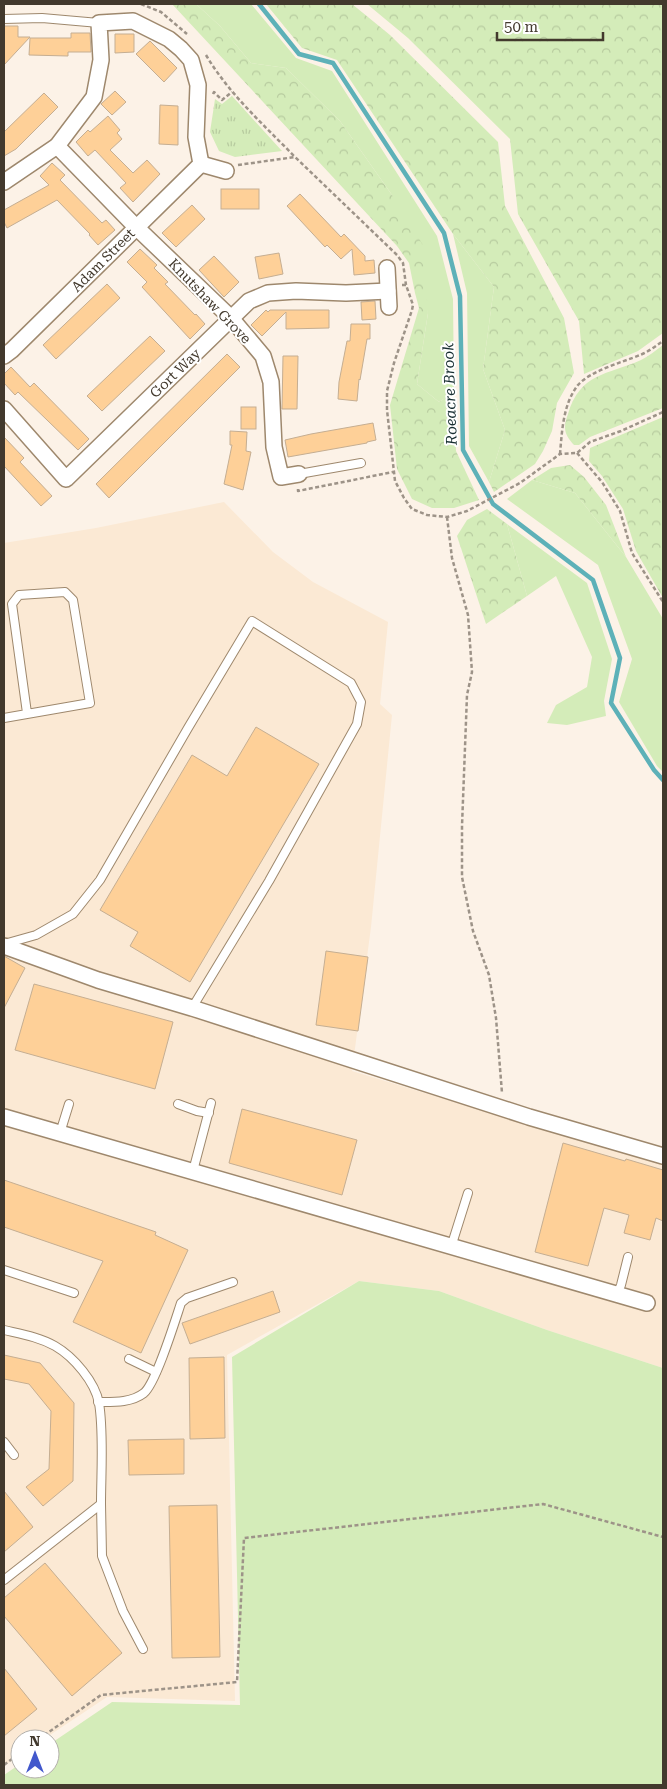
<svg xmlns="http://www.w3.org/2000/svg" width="667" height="1789" viewBox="0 0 667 1789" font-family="'Roboto Serif',serif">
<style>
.built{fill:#fbe9d4}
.green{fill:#d4ecb9}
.forest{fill:url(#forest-crowns)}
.park{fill:url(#park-tufts)}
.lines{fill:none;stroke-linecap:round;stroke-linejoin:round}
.stream{stroke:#5db1b8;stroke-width:4.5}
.building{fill:#fed098;stroke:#c5ae92}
.service-casing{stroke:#9e886d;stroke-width:10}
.minor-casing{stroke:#9e886d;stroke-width:18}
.path{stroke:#9d9388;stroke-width:2.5;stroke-dasharray:4 2.5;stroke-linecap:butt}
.service{stroke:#fff;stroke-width:8}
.minor{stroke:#fff;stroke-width:15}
.labels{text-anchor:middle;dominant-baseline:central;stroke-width:4;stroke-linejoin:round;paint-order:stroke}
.street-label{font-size:14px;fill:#42392d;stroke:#fff}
.water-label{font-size:15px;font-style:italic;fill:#182e31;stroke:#fff}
</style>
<defs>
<pattern id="forest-crowns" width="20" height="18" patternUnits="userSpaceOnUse" patternTransform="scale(1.25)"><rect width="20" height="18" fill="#d4ecb9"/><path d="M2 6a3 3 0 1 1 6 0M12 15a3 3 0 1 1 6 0" fill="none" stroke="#b7cb9f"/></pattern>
<pattern id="park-tufts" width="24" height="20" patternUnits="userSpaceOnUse" patternTransform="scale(1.25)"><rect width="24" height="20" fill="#d4ecb9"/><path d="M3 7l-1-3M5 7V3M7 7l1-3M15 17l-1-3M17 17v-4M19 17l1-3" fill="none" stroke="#b7cb9f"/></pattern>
</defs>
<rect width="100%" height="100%" fill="#fcf2e7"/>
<!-- built -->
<path class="built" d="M224,502L273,552L313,582L388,622L380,704L392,715L371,927L352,1071L521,1122L663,1160V1368L547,1330L439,1291L359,1281L227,1355L235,1701L107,1697L44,1739H20V1755L4,1766V543L96,528Z"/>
<!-- green -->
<g class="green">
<path d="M196,4H251L296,58L332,71L437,236L453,299L454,392L439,402L417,384L428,313L392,195L340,121L286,68L251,63L220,26Z"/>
<path d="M453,234L494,287L483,369L505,430L489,482L469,446L467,293Z"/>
<path d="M532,480L575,493L626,557L663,619V772L657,766L619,702L632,659L598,565L507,499Z"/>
<path d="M507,524L587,583L612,659L604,701L606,716L567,725L547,723L556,705L587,687L592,657L556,576L527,596Z"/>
<path d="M359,1281L439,1291L547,1330L663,1368V1785H4V1775L20,1764V1769H50V1744L112,1702L240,1705L232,1357Z"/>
</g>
<!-- forest -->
<g class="forest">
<path d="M172,4H196L220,26L251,63L286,68L340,121L392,195L423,245L428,313L417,384L439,402L454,392L456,451L479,500L454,508H432L412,499L397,469L390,405L419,308L415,293L409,263L397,246Z"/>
<path d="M266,4H352L390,35L498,142L505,206L564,318L574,373L557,403L552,431L543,451L535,464L494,492L489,482L505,430L483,369L494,287L453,234L337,60L302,48Z"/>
<path d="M367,4H663V333L638,351L584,374L579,321L518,214L510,139L408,38Z"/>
<path d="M663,345V408L590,437L579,445H574C564,434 563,428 568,414C580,373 607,375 641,360C649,356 656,350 663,345Z"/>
<path d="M663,417V598L636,551L623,509L602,476L589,461L590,448Z"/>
<path d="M570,465L584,477L606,505L626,557L575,493L532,480L551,468Z"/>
<path d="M487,509L507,524L527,596L486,624L457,536L467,520Z"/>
</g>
<!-- park -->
<path class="park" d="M232,96L282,151L235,157L219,151L210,132L215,99L222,104Z"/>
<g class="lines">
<!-- stream -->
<path class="stream" d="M259,4L299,54L333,63L444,233L460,296L463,450L493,504L593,580L620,658L611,703L654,770L663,780"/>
</g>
<!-- building -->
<g class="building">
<path d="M4,26H18V37H30L4,65Z"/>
<path d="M71,33H90L91,52H68V56L29,55L30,38H71Z"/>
<path d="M115,34H134V52L115,53Z"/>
<path d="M150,41L177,68L164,82L136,54Z"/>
<path d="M115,91L126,102L112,115L101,104Z"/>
<path d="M44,93L58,107L16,149L4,156V132Z"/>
<path d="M160,105L178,106V145L159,144Z"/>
<path d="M108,116L120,130L117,133L122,139L110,150L133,173L147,160L160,174L133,202L120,188L126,183L95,150L88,156L76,142L88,130L90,132Z"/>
<path d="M52,163L65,175L60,180L102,223L106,220L115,230L98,245L89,235L90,234L57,200L7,228L4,222V210L49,185L40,176Z"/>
<rect x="221" y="189" width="38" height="20"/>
<path d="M300,194L341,237L344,234L365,256V261L374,260L375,273L354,275L352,249L341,259L327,245L325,247L287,206Z"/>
<path d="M192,205L205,219L176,247L162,233Z"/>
<path d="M140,249L157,265L154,268L168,282L165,284L195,315L196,314L205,324L190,339L142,287L147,282L127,262Z"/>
<path d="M279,253L283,274L259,279L255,257Z"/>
<path d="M214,256L239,282L224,297L199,270Z"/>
<path d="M107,284L120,298L56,359L43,345Z"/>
<path d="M375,301L376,319L362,320L361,302Z"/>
<path d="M266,310L268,312L270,310H329V328L286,329V312L262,336L251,325Z"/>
<path d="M351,324H370V339H367L360,380L359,379L357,401L338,399L339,382L347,341H350Z"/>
<path d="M150,336L165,351L102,411L87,396Z"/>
<path d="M227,354L240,367L109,498L96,484Z"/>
<path d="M283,356H298L297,409H282Z"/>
<path d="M11,367L30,387L34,383L89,439L78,450L18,392L15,395L4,383V374Z"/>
<rect x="241" y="407" width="15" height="22"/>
<path d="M373,423L376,440L367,442V443L288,457L285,440L311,434Z"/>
<path d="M230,431L247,432L246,451L251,452L243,490L224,484L232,445H230Z"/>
<path d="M4,437L24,458L20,462L52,496L41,506L4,466Z"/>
<path d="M256,727L319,764L190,982L130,946L138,932L100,910L192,755L227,776Z"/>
<path d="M326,951L368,957L358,1031L316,1025Z"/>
<path d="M4,956L25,968L4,1008Z"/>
<path d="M34,984L173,1022L155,1089L15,1050Z"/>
<path d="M242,1109L357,1140L342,1195L229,1163Z"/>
<path d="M563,1143L625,1161L626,1159L663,1170V1221L656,1218L650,1240L624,1233L629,1215L604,1208L588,1266L535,1252Z"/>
<path d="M4,1180L156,1232L155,1235L188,1250L141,1353L73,1322L103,1261L4,1227Z"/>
<path d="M273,1291L280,1312L190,1344L182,1323Z"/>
<path d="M4,1355L40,1363L74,1403L73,1481L43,1506L26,1487L49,1469L51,1411L29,1384L4,1379Z"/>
<path d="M224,1357L225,1438L190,1439L189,1358Z"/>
<path d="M184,1439V1474L129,1475L128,1440Z"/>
<path d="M4,1491L33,1527L4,1552Z"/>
<path d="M217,1505L220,1657L172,1658L169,1506Z"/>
<path d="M45,1563L122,1653L72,1696L4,1616V1598Z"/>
<path d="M4,1668L37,1709L4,1736Z"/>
</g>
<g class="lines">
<defs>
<g id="service">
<path d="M4,19L42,18L99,23"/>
<path d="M299,474L361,463"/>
<path d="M4,718L90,703L73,600L65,592L19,595L12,604L27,713"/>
<path d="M4,944L36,935L73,914L100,880L188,728L252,621L351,683L361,702L357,724L269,881L192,1008"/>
<path d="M178,1104L197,1111L209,1113"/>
<path d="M60,1133L69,1104"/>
<path d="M193,1171L211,1103"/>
<path d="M451,1247L468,1193"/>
<path d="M4,1270L74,1293"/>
<path d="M617,1295L621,1285L628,1257"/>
<path d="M4,1330C21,1334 39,1337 55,1346C74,1357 95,1382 99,1403C104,1433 101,1473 101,1504L4,1580"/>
<path d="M129,1359L156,1372"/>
<path d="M98,1402C113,1402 131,1403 144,1393C156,1383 175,1321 181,1303L187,1298L233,1282"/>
<path d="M4,1442L14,1455"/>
<path d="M101,1504L102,1556L123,1611L143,1649"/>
</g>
<g id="minor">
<path d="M57,146L136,227L231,318L263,356L271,382L274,447L281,477L299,474"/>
<path d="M201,164L226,171"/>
<path d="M4,182L57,146L94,97L101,60L99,23L133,21L169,39L181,49L191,60L198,85L196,137L201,164L12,350L4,356"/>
<path d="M387,268L389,307"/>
<path d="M4,409L66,479L249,301L268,293L296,291L346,293L388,291"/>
<path d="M4,946L98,980L192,1008L529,1117L663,1156"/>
<path d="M4,1117L647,1303"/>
</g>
</defs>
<!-- service casing -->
<use href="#service" class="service-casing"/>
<!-- minor casing -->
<use href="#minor" class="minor-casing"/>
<!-- path -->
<g class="path">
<path d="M141,4L161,12L187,34"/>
<path d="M206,55C229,94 263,124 295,157"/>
<path d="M213,94L214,92L222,100L232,92"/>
<path d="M238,165L295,157L397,255L403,263L406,285"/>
<path d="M402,285H406L413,305L412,310L394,363L387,391V410L395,481L404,498L412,509L427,515L447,517L467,511L520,483L560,454L577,453L590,442L621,431L663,412"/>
<path d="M577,453L602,482L620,511L632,553L663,602"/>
<path d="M560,454C562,431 563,404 578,385C590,371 623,362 640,355C648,352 656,346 663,341"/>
<path d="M298,489V491L393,472"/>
<path d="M447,517L452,558L468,615L472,672L467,695L462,826V877L473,931L489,975L496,1018L502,1093"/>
<path d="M39,1739L101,1695L237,1682L244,1538L543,1504L663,1537"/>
<path d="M4,1765L20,1753"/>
</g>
<!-- service -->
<use href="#service" class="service"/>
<!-- minor -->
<use href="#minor" class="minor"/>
</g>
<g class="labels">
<!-- street labels -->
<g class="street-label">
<text transform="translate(103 260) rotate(-45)">Adam Street</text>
<text transform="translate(210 301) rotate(46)">Knutshaw Grove</text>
<text transform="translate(175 373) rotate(-44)">Gort Way</text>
</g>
<!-- water labels -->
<g class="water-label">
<text transform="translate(450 394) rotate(-92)">Roeacre Brook</text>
</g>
</g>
<!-- border -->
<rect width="667" height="1789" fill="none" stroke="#42392d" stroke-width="10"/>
<!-- north arrow -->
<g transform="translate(35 1754)"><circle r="24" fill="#ffffff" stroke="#b3b0ab"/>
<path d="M0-4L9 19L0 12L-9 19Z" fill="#4258cc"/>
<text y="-8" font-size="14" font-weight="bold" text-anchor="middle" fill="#42392d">N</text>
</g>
<!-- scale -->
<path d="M497 32v8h106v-8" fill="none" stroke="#42392d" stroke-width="2.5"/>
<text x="504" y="32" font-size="15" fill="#42392d" stroke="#ffffff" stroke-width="4" paint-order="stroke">50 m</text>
</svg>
